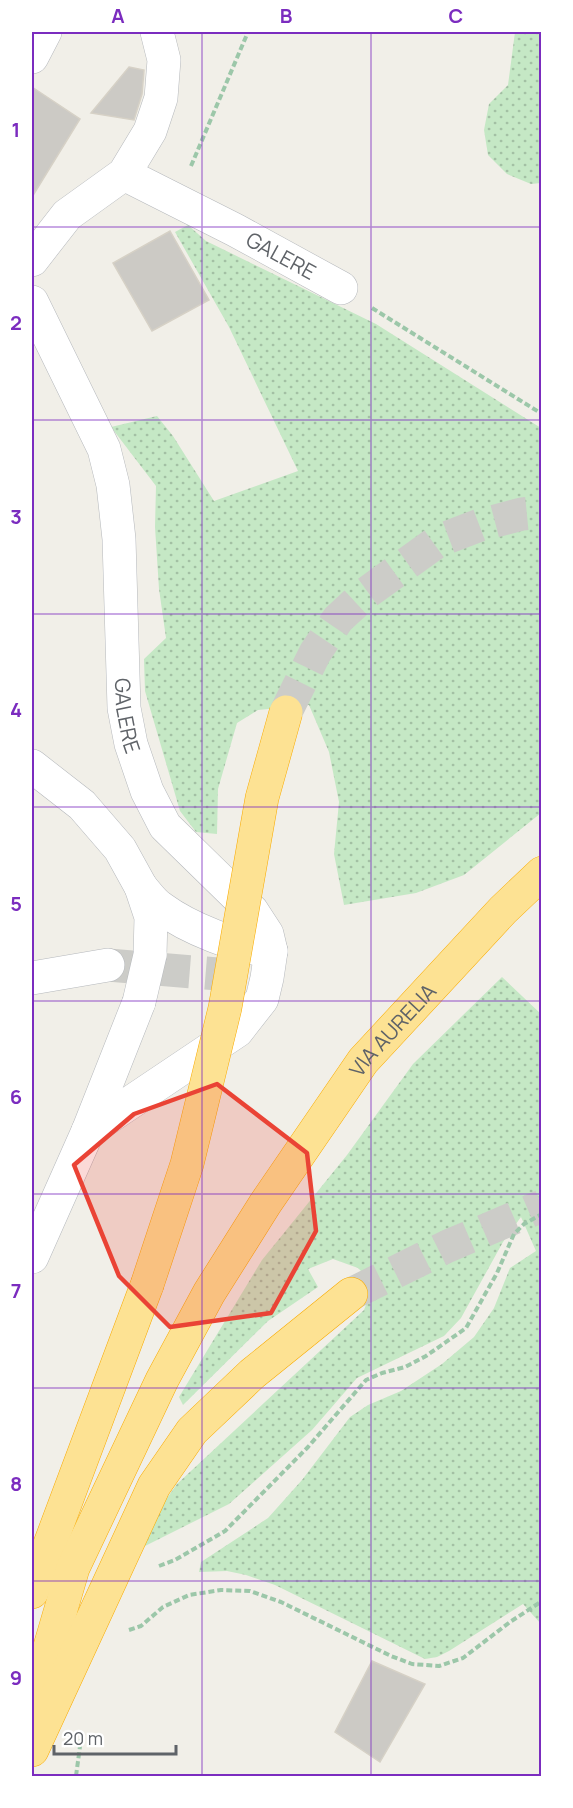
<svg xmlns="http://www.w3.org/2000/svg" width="573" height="1808" viewBox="0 0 573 1808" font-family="Manrope,sans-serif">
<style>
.grass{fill:url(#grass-dots)}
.building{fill:#cccac5;stroke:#d6d1c6;stroke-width:1.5}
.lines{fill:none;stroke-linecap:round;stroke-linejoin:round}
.minor-tunnel{stroke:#ccccc8;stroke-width:33;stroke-dasharray:33 16;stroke-linecap:butt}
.highway-tunnel{stroke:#ccccc8;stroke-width:33;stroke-dasharray:33 16;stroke-linecap:butt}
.minor-casing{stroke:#b5b8bc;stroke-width:34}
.highway-casing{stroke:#f9ab00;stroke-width:34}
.path{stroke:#9cc7a9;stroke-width:4;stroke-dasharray:6 3;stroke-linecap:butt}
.minor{stroke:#fff;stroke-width:33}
.highway{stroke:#fde293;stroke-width:33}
.minor-bridge-casing{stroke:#b5b8bc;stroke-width:34;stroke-linecap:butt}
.highway-bridge-casing{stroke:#f9ab00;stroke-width:34;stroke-linecap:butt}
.minor-bridge{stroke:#fff;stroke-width:33}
.highway-bridge{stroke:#fde293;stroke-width:33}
.marked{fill:#ea4335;fill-opacity:0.2;stroke:#ea4335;stroke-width:4.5;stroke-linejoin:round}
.grid{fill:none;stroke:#7b2cbf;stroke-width:1.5;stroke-opacity:0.55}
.labels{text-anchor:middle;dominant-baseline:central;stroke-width:6;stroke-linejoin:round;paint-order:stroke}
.street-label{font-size:21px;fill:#5f6368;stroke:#fff}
.neatline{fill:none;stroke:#7b2cbf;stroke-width:2}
.grid-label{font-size:20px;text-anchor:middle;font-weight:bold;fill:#7b2cbf}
</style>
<defs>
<pattern id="grass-dots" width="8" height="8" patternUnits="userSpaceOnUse" patternTransform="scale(1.5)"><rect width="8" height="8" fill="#c5e8c5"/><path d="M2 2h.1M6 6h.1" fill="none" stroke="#a3c0a4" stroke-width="1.8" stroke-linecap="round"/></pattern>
</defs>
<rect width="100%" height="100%" fill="#f1efe8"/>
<!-- grass -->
<g class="grass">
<path d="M515,32H541V183L531,184L507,174L488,155L484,130L489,104L508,85Z"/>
<path d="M188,225L206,241L376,324L541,428V813L464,875L416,893L344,905L334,854L339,802L329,752L309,705L258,710L237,723L218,789L217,834L196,832L180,811L145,691L144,659L166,638L159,589L155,527L156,486L111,427L157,416L173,436L214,501L298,471L229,327L175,232Z"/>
<path d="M502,977L541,1014V1624L523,1604L449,1651L437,1657L425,1659L275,1585L246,1575L227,1571L199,1572L201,1562L268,1518L302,1480L350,1417L368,1405L401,1391L442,1364L474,1337L494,1308L510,1268L536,1251L521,1217L503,1242L461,1318L444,1336L357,1378L312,1430L229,1504L137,1550L152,1519L177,1484L364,1310L369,1297L368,1278L358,1268L333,1259L308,1269L318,1287L268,1321L183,1405L179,1397L262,1260L347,1155L413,1064Z"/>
</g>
<!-- building -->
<g class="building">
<path d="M129,67L144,70L142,94L134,120L91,113Z"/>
<path d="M32,87L80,119L32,197Z"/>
<path d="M170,231L209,300L152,331L113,263Z"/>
<path d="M372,1661L425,1684L380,1762L335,1732Z"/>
</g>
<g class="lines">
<!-- minor-tunnel -->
<path class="minor-tunnel" d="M108,965L267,978"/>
<!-- highway-tunnel -->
<g class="highway-tunnel">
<path d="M286,712L315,653L338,619L365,594L438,541L480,525L522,514L542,512"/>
<path d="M351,1294L448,1246L542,1206"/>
</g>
<defs>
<g id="minor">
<path d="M32,57L45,32"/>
<path id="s1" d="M124,174L235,230L341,288"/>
<path d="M32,260L67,215L124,174L150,131L161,98L164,60L157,32"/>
<path id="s2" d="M32,302L104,449L113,485L119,539L124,708L131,744L147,791L165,826L252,911L267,934L271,951C238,948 188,928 161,908C153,903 147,894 141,887"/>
<path d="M32,766L82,805L120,849L141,887L151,917L150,955"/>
<path d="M32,978L108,965"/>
<path d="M88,1131L237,1031L262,999L267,978L271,951"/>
<path d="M32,1257L88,1131L139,1002"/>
</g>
<g id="highway">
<path d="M32,1592L147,1285"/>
<path id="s3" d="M32,1708L73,1568L162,1380L209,1293L265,1204L363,1061L503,910L542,873"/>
<path d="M32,1750L154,1486L192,1431L252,1374L351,1294"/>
</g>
</defs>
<!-- minor casing -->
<use href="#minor" class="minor-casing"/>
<!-- highway casing -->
<use href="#highway" class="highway-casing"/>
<!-- path -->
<g class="path">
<path d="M191,166L248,32"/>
<path d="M372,308L542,414"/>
<path d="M159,1566L175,1560L225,1531L308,1447L366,1380L382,1373L405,1367L426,1356L466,1328L497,1273L514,1234L524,1224L542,1214"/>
<path d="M129,1630L141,1626L163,1607L189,1595L221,1590L250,1591L281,1602L391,1656L412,1664L439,1666L463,1658L510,1622L542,1601"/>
<path d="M76,1776L81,1739"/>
</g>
<!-- minor -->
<use href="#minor" class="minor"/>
<!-- highway -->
<use href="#highway" class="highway"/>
<defs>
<path id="minor-bridge" d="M139,1002L150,955"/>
<path id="highway-bridge" d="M147,1285L187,1164L225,1008L262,798L286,712"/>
</defs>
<!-- minor-bridge casing -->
<use href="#minor-bridge" class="minor-bridge-casing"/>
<!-- highway-bridge casing -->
<use href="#highway-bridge" class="highway-bridge-casing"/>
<!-- minor-bridge -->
<use href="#minor-bridge" class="minor-bridge"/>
<!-- highway-bridge -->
<use href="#highway-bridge" class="highway-bridge"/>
</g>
<!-- marked area -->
<path class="marked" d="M217,1084L307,1153L316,1231L271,1313L170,1327L119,1276L74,1165L134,1114Z"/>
<!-- grid -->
<path class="grid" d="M202,32V1776M371,32V1776M32,227H542M32,420H542M32,614H542M32,807H542M32,1001H542M32,1194H542M32,1388H542M32,1581H542"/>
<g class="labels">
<!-- street labels -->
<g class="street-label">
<text stroke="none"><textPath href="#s1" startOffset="177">GALERE</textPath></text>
<text stroke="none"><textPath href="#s2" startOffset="432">GALERE</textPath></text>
<text stroke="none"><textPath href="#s3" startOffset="774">VIA AURELIA</textPath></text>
</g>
</g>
<!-- border -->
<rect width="573" height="1808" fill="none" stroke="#ffffff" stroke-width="66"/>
<!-- scale -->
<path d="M54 1745v9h122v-9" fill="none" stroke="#5f6368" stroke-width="3"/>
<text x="63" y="1745" font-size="18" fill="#5f6368" stroke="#ffffff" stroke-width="4.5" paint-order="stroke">20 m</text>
<rect x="33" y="33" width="507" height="1742" class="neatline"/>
<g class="grid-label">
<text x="118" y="23">A</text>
<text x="286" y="23">B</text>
<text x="456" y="23">C</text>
<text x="16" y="137">1</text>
<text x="16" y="330">2</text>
<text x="16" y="524">3</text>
<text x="16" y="717">4</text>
<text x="16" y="911">5</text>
<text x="16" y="1104">6</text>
<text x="16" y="1298">7</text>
<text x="16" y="1491">8</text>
<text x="16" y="1685">9</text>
</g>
</svg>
